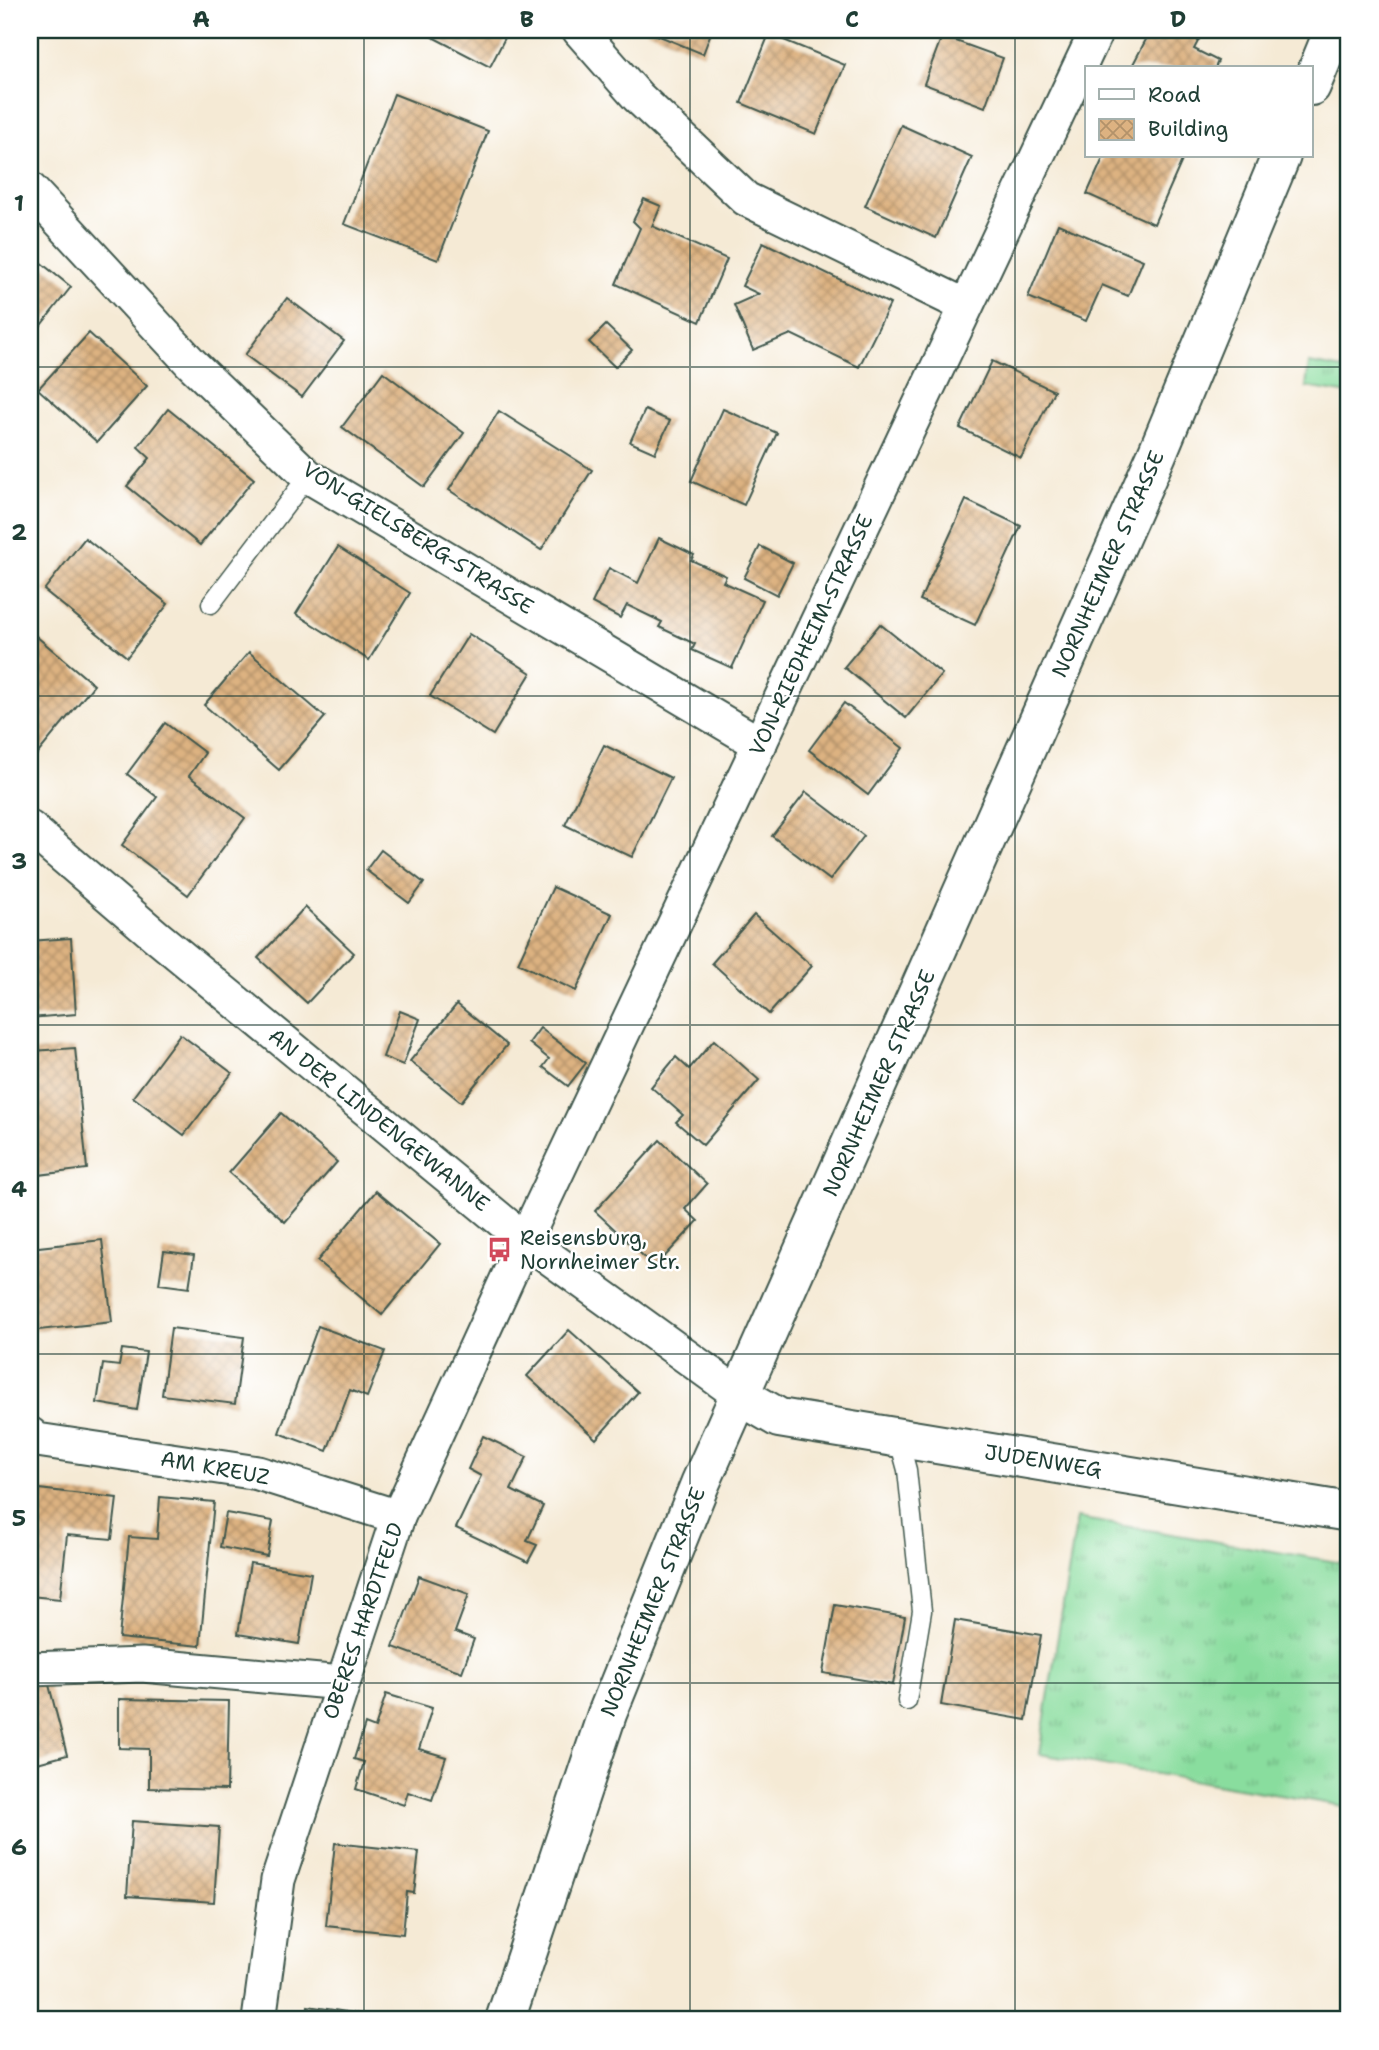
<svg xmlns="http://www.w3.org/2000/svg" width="1379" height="2050" viewBox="0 0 1379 2050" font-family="'Shantell Sans',sans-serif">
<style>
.grass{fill:url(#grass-tufts);stroke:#548d69;stroke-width:2}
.building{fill:url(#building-cross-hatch)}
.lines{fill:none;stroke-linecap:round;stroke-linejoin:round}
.service-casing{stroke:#3f574c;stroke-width:21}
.minor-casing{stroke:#3f574c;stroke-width:37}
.tertiary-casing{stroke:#3f574c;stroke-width:42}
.service{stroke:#fff;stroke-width:18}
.minor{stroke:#fff;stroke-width:33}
.tertiary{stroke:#fff;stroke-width:38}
.grid{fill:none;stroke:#1f3d34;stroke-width:2;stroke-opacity:0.55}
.labels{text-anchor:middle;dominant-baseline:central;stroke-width:5;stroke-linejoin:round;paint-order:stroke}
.street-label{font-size:21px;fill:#1f3d34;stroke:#fff}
.poi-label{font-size:21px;fill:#1f3d34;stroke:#fff;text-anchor:start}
.neatline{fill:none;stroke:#1f3d34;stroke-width:2.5}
.grid-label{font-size:23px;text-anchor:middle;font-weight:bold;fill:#1f3d34}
</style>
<defs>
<pattern id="grass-tufts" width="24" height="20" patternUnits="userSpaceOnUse" patternTransform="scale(1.75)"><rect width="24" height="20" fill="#89dd9e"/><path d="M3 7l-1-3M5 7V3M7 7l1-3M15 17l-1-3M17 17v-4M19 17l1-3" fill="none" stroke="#6fb482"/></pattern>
<pattern id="building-cross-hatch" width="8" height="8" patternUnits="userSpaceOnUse" patternTransform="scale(1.75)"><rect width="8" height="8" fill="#ddb281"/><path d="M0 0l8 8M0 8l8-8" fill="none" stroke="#b3926a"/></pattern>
</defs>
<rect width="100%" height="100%" fill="#fff"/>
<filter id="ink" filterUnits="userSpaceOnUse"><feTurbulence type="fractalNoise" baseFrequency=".0143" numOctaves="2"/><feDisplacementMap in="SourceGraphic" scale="14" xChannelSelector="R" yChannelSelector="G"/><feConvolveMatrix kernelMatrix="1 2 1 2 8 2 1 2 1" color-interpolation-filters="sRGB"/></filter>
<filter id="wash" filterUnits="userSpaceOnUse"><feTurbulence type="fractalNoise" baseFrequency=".00686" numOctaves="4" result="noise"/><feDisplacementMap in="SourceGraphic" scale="28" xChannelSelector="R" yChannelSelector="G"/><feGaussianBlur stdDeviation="1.57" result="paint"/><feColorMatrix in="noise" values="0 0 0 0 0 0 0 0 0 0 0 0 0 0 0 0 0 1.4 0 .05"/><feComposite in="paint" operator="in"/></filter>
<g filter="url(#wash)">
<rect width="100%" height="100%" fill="#f5ead5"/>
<!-- grass -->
<g class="grass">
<path d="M1309,363L1349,370V394L1306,387Z"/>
<path d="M1077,1518L1349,1564V1807L1039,1754Z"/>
</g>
<g id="blocks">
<!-- building -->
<g class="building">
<path d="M419,30H509L490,67Z"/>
<path d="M645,30H712L703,54Z"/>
<path d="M1151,30H1204L1194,49L1218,61L1215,68H1131Z"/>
<path d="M769,34L845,65L816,134L741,103Z"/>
<path d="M942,36L1003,58L985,107L924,84Z"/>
<path d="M394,94L488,131L438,260L344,224Z"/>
<path d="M901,125L972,157L936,238L865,206Z"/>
<path d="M1104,156H1184L1154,224L1087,194Z"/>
<path d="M644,199L661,206L652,226L727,259L700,322L616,284L640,228L633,221Z"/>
<path d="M1058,224L1143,260L1128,296L1102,285L1086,321L1028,297Z"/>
<path d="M763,242L890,304L859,367L791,334L753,350L734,305L759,294L742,286Z"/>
<path d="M30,254L71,287L30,339Z"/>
<path d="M287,298L344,341L302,397L245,355Z"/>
<path d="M606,325L632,350L615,367L589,342Z"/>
<path d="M89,333L147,386L97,442L38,389Z"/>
<path d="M992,361L1054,391L1021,458L960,428Z"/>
<path d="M383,372L464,433L424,487L342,427Z"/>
<path d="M168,409L254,479L200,545L127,486L150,458L138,447Z"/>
<path d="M723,409L777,433L744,505L691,481Z"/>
<path d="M645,410L670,421L655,453L630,442Z"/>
<path d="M499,411L592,470L541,550L449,490Z"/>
<path d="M966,500L1021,526L975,625L920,600Z"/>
<path d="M85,538L168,604L127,657L44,590Z"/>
<path d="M659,538L694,555L691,560L726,576L723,582L763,600L732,668L692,650L695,644L659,627L662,622L627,605L620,618L592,603L609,568L638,583Z"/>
<path d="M760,546L793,563L777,595L744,578Z"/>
<path d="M338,547L410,593L369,660L296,614Z"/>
<path d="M880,624L942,674L906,718L844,667Z"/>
<path d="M30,631L94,685L34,758L30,754Z"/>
<path d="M469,634L531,673L493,735L430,696Z"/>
<path d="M249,652L325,717L279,770L204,705Z"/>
<path d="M844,703L903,748L868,795L809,750Z"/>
<path d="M165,723L205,753L189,776L245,818L188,895L122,845L157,797L127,774Z"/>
<path d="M604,745L671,778L632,857L565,825Z"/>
<path d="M806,792L864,836L830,880L772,836Z"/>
<path d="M381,850L424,883L409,903L366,870Z"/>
<path d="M553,887L612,914L576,991L518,963Z"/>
<path d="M305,907L354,953L307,1003L258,958Z"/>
<path d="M754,915L812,966L769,1014L712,963Z"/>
<path d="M71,938L76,1014L30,1018V941Z"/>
<path d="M457,1004L507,1045L461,1102L410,1061Z"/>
<path d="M400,1011L420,1019L403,1065L383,1057Z"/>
<path d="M540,1028L586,1063L568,1086L543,1067L549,1059L529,1043Z"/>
<path d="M180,1034L232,1073L184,1135L133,1097Z"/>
<path d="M714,1040L759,1080L703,1145L676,1122L683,1115L651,1087L676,1057L689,1069Z"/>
<path d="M75,1048L87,1169L30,1176V1089L36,1088L33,1051Z"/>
<path d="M281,1113L337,1162L285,1222L229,1173Z"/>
<path d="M660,1140L707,1184L685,1209L698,1221L655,1267L595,1211Z"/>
<path d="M376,1191L440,1244L382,1315L317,1261Z"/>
<path d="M102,1240L112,1322L30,1331V1248Z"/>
<path d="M164,1251L194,1255L189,1288L159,1284Z"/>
<path d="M318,1326L385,1351L367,1397L350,1390L327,1451L279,1433Z"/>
<path d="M171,1328L244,1337L235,1404L162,1395Z"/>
<path d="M569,1330L638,1392L596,1439L527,1376Z"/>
<path d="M122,1349L146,1352L137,1410L97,1403L103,1364L119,1366Z"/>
<path d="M483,1436L527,1457L511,1490L543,1506L527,1541L537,1545L528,1562L456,1528L481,1476L468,1469Z"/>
<path d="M30,1488L117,1498L112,1539L67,1535L60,1599L30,1596Z"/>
<path d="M160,1497L214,1502L200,1646L119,1638L129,1537L157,1539Z"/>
<path d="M226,1513L273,1521L267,1556L220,1547Z"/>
<path d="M250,1563L311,1573L299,1644L238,1634Z"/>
<path d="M419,1576L469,1594L455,1632L474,1639L462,1672L393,1647Z"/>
<path d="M835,1605L905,1617L893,1685L823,1673Z"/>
<path d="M955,1620L1041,1635L1026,1720L941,1705Z"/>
<path d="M48,1681L67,1755L30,1765V1686Z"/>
<path d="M386,1694L432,1708L419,1749L446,1757L432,1800L408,1792L404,1805L356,1789L364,1762L354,1759L365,1724L375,1728Z"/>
<path d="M119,1699L229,1701L227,1790L149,1788V1749L119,1748Z"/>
<path d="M132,1821L219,1827L214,1902L127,1896Z"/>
<path d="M335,1843L419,1852L414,1893L407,1892L403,1934L326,1926Z"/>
<path d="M308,2006L360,2014L359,2020H306Z"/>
</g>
</g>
</g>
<g filter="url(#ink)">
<use href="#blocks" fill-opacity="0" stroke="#3f574c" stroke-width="2"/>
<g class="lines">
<defs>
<g id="service">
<path d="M211,604L308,476"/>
<path d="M898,1437L907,1470L922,1611L907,1701"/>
</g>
<g id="minor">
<path d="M579,30L638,97L746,199L966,306"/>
<path d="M30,189L191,363L308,476L760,744"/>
<path d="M30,828L156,936L525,1240L741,1396"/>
<path d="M30,1434L37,1440L258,1473L398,1517"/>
<path d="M30,1669L142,1665L342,1683"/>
<path d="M259,2020L278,1880L398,1517L525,1240L1097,30"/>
</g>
<g id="tertiary">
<path d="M1311,86L1334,30"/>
<path d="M741,1396L779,1418L1349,1512"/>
<path d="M505,2020L607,1714L700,1484L1157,454L1281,156"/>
</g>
</defs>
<!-- service casing -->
<use href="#service" class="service-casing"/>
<!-- minor casing -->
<use href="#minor" class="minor-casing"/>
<!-- tertiary casing -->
<use href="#tertiary" class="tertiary-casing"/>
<!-- service -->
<use href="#service" class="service"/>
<!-- minor -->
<use href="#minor" class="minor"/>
<!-- tertiary -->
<use href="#tertiary" class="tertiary"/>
</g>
</g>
<!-- grid -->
<path class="grid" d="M364,30V2020M690,30V2020M1015,30V2020M30,367H1349M30,696H1349M30,1025H1349M30,1354H1349M30,1683H1349"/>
<!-- icons -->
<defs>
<symbol id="bus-bare" viewBox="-9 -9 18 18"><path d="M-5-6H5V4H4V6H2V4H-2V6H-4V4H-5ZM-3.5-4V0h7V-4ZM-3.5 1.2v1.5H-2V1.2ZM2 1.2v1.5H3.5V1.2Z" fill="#d1495b" stroke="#fff" stroke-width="2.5" paint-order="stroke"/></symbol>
</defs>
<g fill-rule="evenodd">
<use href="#bus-bare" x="482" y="1232" width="35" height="35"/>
</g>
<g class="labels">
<!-- street labels -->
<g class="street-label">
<text transform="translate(418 538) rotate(32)">VON-GIELSBERG-STRASSE</text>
<text transform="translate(1108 564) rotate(-66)">NORNHEIMER STRASSE</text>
<text transform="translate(811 635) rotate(-65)">VON-RIEDHEIM-STRASSE</text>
<text transform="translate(879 1083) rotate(-66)">NORNHEIMER STRASSE</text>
<text transform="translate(379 1120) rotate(39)">AN DER LINDENGEWANNE</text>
<text transform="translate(1043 1461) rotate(9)">JUDENWEG</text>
<text transform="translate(215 1468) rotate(10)">AM KREUZ</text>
<text transform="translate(653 1602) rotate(-68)">NORNHEIMER STRASSE</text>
<text transform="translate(363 1621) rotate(-71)">OBERES HARDTFELD</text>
</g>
<!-- poi labels -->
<g class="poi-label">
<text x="520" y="1238">Reisensburg,<tspan x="520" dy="24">Nornheimer Str.</tspan></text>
</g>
</g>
<!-- margin -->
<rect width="1379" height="2050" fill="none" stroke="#fff" stroke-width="77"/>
<!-- legend -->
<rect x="1085" y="66" width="228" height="91" fill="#ffffff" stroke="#a5b1ae" stroke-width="2"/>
<rect x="1099" y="89" width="35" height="10" fill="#ffffff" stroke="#a5b1ae" stroke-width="2"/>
<text x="1148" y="102" font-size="21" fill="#1f3d34">Road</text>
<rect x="1099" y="119" width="35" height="21" fill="url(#building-cross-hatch)" stroke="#a5b1ae" stroke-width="2"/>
<text x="1148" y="136" font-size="21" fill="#1f3d34">Building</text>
<rect x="38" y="38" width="1302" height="1973" class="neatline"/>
<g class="grid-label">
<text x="201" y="27">A</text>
<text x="527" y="27">B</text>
<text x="852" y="27">C</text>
<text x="1178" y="27">D</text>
<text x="19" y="211">1</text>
<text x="19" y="540">2</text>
<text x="19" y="869">3</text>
<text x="19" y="1197">4</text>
<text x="19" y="1526">5</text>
<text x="19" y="1855">6</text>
</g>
</svg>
